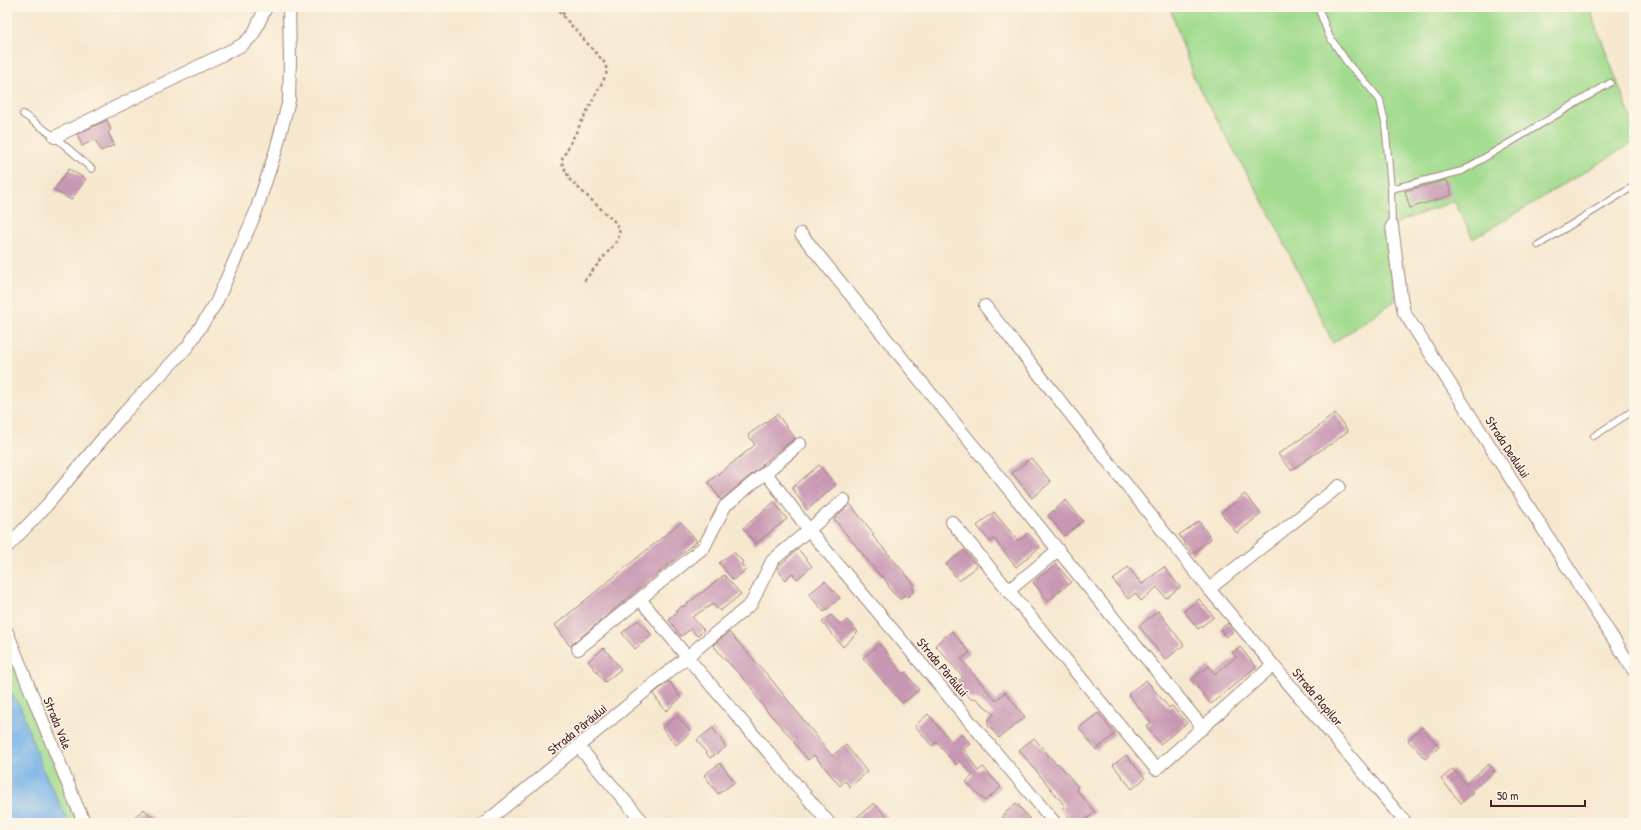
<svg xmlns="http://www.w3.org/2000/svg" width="1641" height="830" viewBox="0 0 1641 830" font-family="'Patrick Hand',sans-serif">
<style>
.green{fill:#a1db8e;stroke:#767d5c}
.water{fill:#77b2e8;stroke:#60688a}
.building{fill:#c897b3}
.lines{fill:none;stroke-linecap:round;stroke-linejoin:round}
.service-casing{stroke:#a0847d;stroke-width:8}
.minor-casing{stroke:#a0847d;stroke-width:14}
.path{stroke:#a0847d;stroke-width:2.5;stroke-dasharray:3 3;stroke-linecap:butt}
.service{stroke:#fff;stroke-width:6}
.minor{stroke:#fff;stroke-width:12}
.labels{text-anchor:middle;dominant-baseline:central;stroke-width:3;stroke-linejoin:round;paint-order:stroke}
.street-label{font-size:13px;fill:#4a1f2b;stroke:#fcf5e5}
</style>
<rect width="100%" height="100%" fill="#fcf5e5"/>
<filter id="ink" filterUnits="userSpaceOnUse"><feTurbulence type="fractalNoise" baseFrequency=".025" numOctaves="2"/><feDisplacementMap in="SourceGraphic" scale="8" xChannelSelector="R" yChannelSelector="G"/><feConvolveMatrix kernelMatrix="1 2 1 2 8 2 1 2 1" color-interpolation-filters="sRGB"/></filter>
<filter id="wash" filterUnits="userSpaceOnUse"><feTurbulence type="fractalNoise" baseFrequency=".012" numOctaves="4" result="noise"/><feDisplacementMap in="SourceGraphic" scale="16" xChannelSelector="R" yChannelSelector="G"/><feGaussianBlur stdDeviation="0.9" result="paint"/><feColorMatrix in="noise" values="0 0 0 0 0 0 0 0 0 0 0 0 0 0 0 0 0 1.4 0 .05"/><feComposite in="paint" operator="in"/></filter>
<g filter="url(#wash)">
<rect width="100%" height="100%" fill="#f6e8cf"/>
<!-- green -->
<g class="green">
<path d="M1170,7H1542L1543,8L1545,7H1589L1634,126V142L1473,239L1454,201L1386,227L1396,300L1333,343L1273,220L1194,79Z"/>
<path d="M7,646L81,823H7Z"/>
</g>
<!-- water -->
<path class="water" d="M7,688L20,706L42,768L69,823H7Z"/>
<g id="blocks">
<!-- building -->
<g class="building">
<path d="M107,120L111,130L108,132L114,145L101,151L95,139L82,146L77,134Z"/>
<path d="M69,169L86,179L71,200L54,190Z"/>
<path d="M1447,180L1452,195L1410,208L1405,191Z"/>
<path d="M1335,413L1348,431L1330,445V444L1291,470L1278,454L1317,428Z"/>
<path d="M777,414L795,438L762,464L763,465L721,500L708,482L755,445L748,435Z"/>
<path d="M1031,458L1051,482L1032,498L1012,473Z"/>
<path d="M819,465L836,485L807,510L792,488Z"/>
<path d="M1245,494L1261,514L1237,533L1221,513Z"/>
<path d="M1066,500L1083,521L1064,536L1048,515Z"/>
<path d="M774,502L787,519L755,544L743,528Z"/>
<path d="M850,504L874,534L872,535L915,585L912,587L914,591L908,597L905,595L900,599L892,592L883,576L881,577L834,519Z"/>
<path d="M994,512L1018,541L1028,533L1040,547L1016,567L994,539L990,542L977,526Z"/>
<path d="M1199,521L1211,539L1192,554L1179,535Z"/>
<path d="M681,522L697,541L570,646L555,625Z"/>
<path d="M798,549L812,566L797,579L792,573L785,580L777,568Z"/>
<path d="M964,550L977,566L959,581L946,564Z"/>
<path d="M734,552L743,562L741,564L746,570L733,580L719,563Z"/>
<path d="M1056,564L1071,582L1048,601L1033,582Z"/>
<path d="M1128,567L1142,584L1164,567L1180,587L1166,598L1157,587L1141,601L1135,593L1128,599L1113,580Z"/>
<path d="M724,575L741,594L720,611L713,604L692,617L704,630L697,636L691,629L681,636L669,620L677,612L676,611L682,606L683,607Z"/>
<path d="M825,581L840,598L824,612L809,594Z"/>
<path d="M1199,599L1214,617L1198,629L1184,611Z"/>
<path d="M1158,611L1184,645L1165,660L1139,626Z"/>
<path d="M831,615L841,625L847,620L858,632L843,647L822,622Z"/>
<path d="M638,620L652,635L635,649L622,633Z"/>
<path d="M1228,623L1234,631L1226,637L1220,629Z"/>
<path d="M952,631L970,653L961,659L996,701L1005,692L1025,717L999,738L988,725V720L994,714L975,698L972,700L955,683L963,677L935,645Z"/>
<path d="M729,632L771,679L832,756L846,745L867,772L850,787L845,781L840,786L814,755L808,760L794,743L795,742L767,711L753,692L755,691L727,661H726L713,645Z"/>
<path d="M880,644L903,674L905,672L919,690L902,703L863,658Z"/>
<path d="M1240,647L1256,667L1211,704L1191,680L1209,666L1215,674L1236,657L1232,653Z"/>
<path d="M604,648L621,669L605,682L588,661Z"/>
<path d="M1146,680L1169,708L1172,706L1187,723L1160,744L1146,726L1151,723L1128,694Z"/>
<path d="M669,681L681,698L666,711L653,694Z"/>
<path d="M1098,713L1115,734L1096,750L1079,728Z"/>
<path d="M928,714L952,742L962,734L971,744L964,749L978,771L983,767L1001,787L985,801L966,782L973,775L960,761L956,765L936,742L932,746L915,726Z"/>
<path d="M677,716L691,732L676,745L662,728Z"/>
<path d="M1422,727L1439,747L1425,759L1408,740Z"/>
<path d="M713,728L726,747L710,758L697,740Z"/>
<path d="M1034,738L1056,764L1058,763L1078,787L1076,789L1095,812L1082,823H1073L1062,808L1065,806L1019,750Z"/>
<path d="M1126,755L1145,778L1132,789L1113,765Z"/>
<path d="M720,763L735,782L718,794L704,775Z"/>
<path d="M1489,764L1495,771L1471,791L1473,793L1461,803L1441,779L1453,769L1465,784Z"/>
<path d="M874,803L888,818L883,823H850Z"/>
<path d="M1016,803L1033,823H1006L1002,816Z"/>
<path d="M144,809L158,823H127Z"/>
</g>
</g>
</g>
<g filter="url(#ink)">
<use href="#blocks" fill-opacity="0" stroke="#a0847d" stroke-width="1"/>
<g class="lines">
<defs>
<g id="service">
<path d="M1318,7L1329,36L1349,65L1362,78L1380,100L1385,123L1391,189L1392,226"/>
<path d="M23,114L55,137L92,169"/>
<path d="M1391,189L1462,171L1610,83"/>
<path d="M1538,245L1634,186"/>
<path d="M1594,436L1634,410"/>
</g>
<g id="minor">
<path d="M55,137L242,45L253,35L266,7"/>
<path d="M1392,226L1401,297L1404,312L1634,671"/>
<path d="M801,234L1203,728"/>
<path d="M985,306L1209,589L1406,823"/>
<path d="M766,473L809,530L1055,823"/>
<path d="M952,522L1156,769L1273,665"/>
<path d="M7,547L47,505L125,412L188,346L216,303L255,214L276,150L289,100L290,62L289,7"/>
<path d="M1209,589L1339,486"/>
<path d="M1008,591L1058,550"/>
<path d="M640,599L687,657L829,823"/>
<path d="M7,632L76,804L85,823"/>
<path d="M578,649L704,547L725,506L800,444"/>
<path d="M578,746L644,823"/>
<path d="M485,823L751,604L772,561L844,500"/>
</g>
</defs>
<!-- service casing -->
<use href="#service" class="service-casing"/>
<!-- minor casing -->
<use href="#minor" class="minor-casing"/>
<!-- path -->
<g class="path">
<path d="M555,7L604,62L607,70L606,75L561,161L570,180L616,223L620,233L617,241L584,281"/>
<path d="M563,15L565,7"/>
</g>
<!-- service -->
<use href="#service" class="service"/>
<!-- minor -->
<use href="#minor" class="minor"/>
</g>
</g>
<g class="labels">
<!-- street labels -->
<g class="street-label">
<text transform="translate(1508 447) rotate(57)">Strada Dealului</text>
<text transform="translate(943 667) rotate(50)">Strada Pârâului</text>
<text transform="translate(1318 697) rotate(50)">Strada Plopilor</text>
<text transform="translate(58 723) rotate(68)">Strada Vale</text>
<text transform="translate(577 729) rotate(-39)">Strada Pârâului</text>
</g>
</g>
<!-- margin -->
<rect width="1641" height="830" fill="none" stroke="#fcf5e5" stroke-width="24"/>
<!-- scale -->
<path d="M1491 800v6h94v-6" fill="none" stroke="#4a1f2b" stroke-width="2"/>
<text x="1497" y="800" font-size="12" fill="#4a1f2b" stroke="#fcf5e5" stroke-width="3" paint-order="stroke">50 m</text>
</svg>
